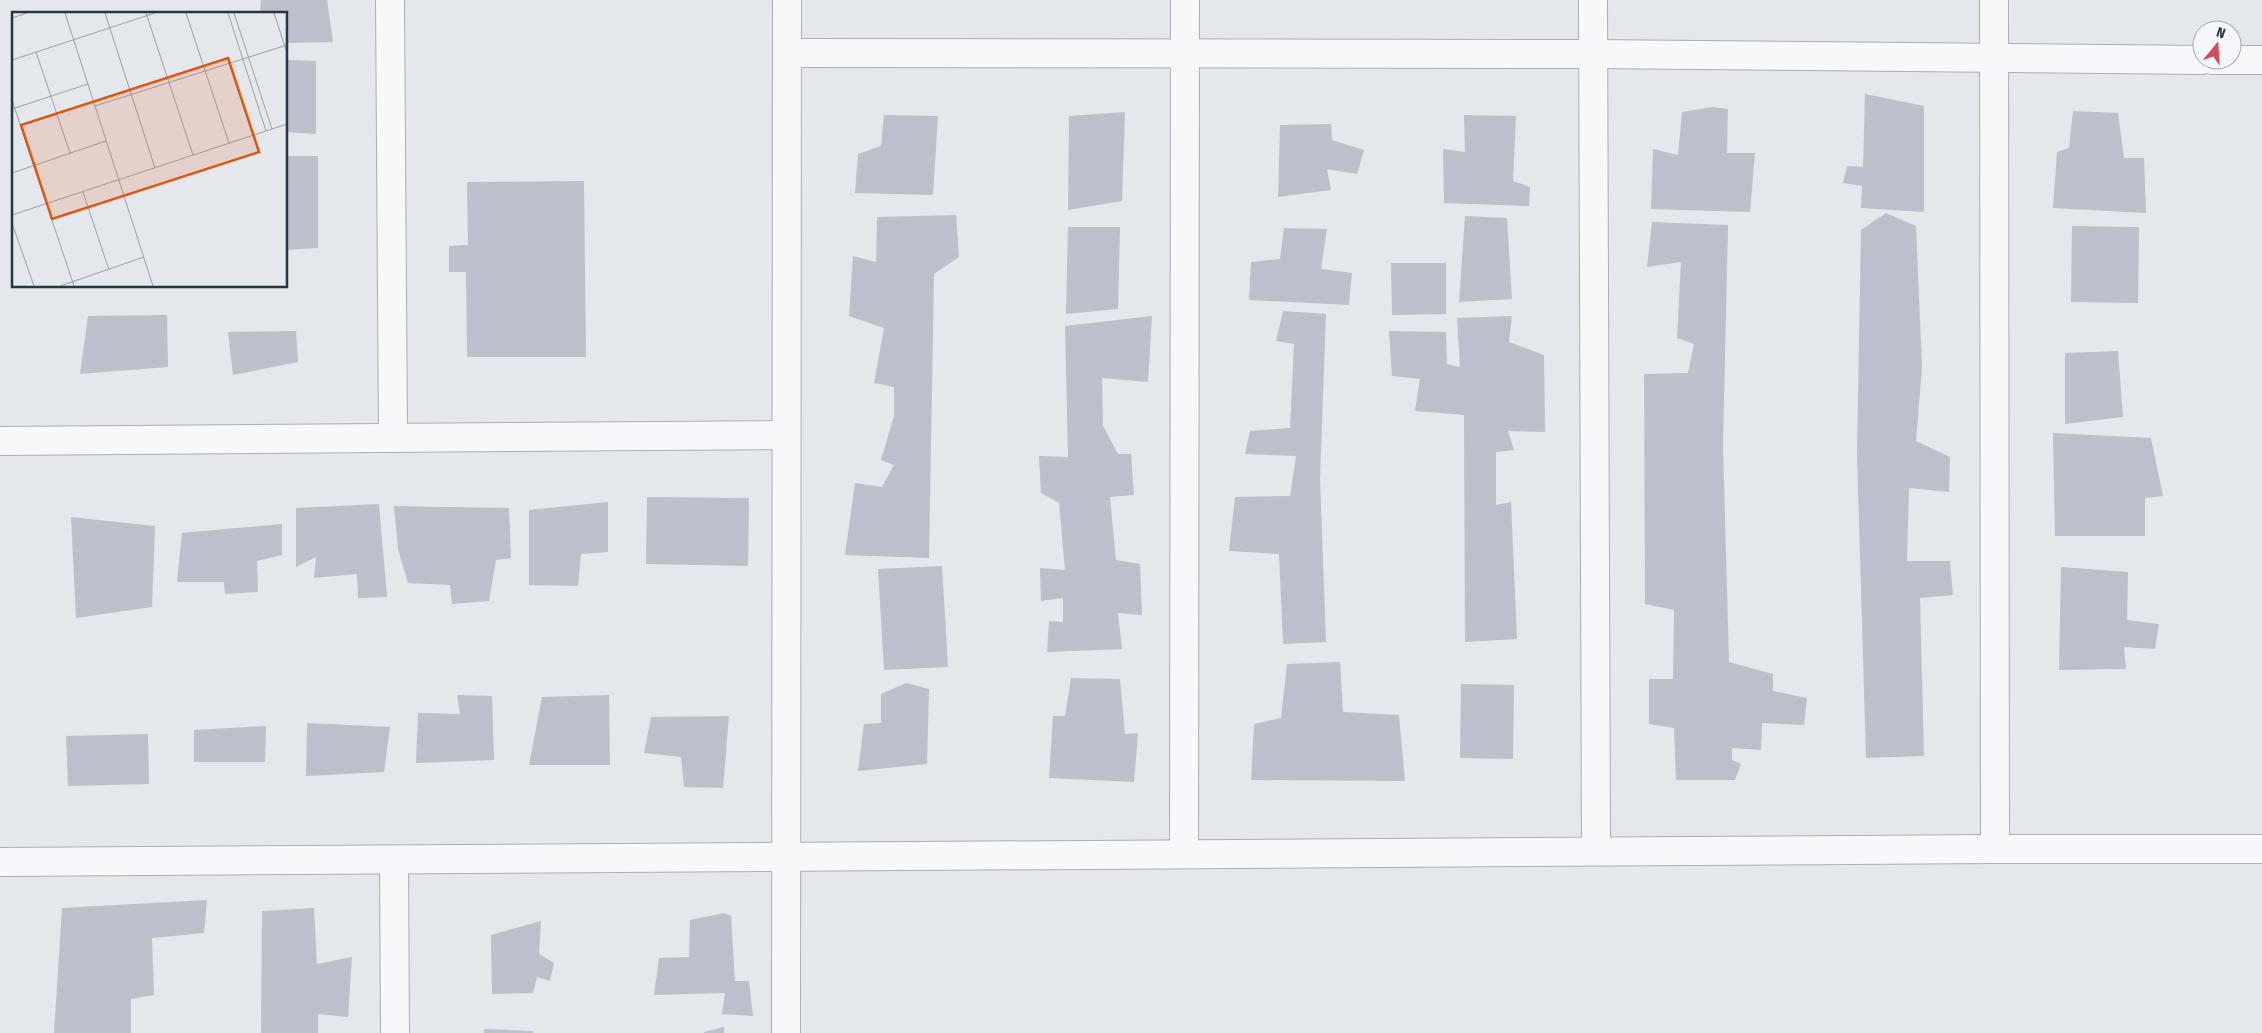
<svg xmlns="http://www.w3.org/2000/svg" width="2262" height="1033" viewBox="0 0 2262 1033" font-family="'Fira Sans Condensed',sans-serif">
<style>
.building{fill:#bbc0ca}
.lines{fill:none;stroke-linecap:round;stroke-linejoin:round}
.minor-casing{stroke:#a9aeb7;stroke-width:30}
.minor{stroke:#f7f8fa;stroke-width:28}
.inset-road{fill:none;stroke:#9a9fa9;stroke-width:1}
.view{fill:#df570f;fill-opacity:0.15;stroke:#df570f;stroke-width:2.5}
.inset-edge{fill:none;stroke:#2b3445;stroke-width:2.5}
</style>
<rect width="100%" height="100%" fill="#e4e7ec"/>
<!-- building -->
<g class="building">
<path d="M261,0H327L333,42L286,43V14H260Z"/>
<path d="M286,60L316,61V134L286,132Z"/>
<path d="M1865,94L1924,106V212L1861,208L1862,186L1843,183L1847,166L1863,167Z"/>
<path d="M1712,107L1728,109L1727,153H1755L1750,212L1651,209L1653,149L1678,155L1682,112Z"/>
<path d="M2073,111L2118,113L2124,158H2144L2146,213L2053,208L2057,152L2069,148Z"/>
<path d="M1125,112L1122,201L1068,210L1069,116Z"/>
<path d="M884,115L938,116L933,195L855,193L858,154L881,146Z"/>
<path d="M1464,115L1516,116L1513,181L1530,187L1529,206L1444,203L1443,149L1465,152Z"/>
<path d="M1331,124L1332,140L1364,150L1357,174L1327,169L1331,190L1278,197L1280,125Z"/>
<path d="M286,156H318V248L286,250Z"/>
<path d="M584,181L586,357H467L466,272H449V246L468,245L467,182Z"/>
<path d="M1886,213L1916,226L1922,367L1916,441L1950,457L1949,492L1909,488L1907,561H1950L1953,595L1920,598L1924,756L1866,758L1857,454L1861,230Z"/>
<path d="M956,215L959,257L934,274L929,558L845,555L855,483L882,487L894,465L881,460L894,416V387L874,383L884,328L849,316L853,256L876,262L877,217Z"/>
<path d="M1465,216L1507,218L1512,299L1459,302Z"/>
<path d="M1652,222L1728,225L1723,446L1729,662L1773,674V691L1807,698L1804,725L1762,723L1761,750L1732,748V760L1741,764L1735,780H1676L1674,728L1649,724V679H1673L1674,610L1645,604L1644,374L1688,373L1694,344L1677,338L1681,262L1647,267Z"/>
<path d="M2072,226L2139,227L2138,303L2071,302Z"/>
<path d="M1068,227H1120L1118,309L1066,314Z"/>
<path d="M1284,228L1327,229L1321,269L1352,273L1349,305L1249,300L1251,262L1280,259Z"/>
<path d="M1391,263H1446V314L1392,315Z"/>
<path d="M1283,311L1326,314L1320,478L1326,642L1283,644L1279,554L1229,551L1235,497L1290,496L1296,456L1245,454L1250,431L1290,428L1294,344L1276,341Z"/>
<path d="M167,315L168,367L80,374L88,316Z"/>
<path d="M1152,316L1148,382L1102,378L1103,426L1118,454H1131L1134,495L1110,497L1116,560L1140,564L1142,615L1118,613L1122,649L1047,652L1049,621L1063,622V598L1041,601L1040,568L1065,570L1059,503L1041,493L1039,456L1068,457L1065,326Z"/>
<path d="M1512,316L1509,342L1544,355L1545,432L1508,431L1514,450L1496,452V505L1511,502L1517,639L1465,642L1464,415L1415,411L1420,379L1392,376L1389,331L1446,332L1447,364L1460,367L1457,318Z"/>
<path d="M296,331L298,362L233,375L228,332Z"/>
<path d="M2118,351L2123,417L2065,424V353Z"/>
<path d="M2053,433L2151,438L2163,496L2145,498V536H2055Z"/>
<path d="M647,497L749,498L748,566L646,564Z"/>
<path d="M608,502V552L581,554L578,586L529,585V510Z"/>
<path d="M379,504L387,597L358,598L357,574L314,578L316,557L296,567V508Z"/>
<path d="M394,506L509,508L511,558L496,560L489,601L452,604L450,585L408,583L398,549Z"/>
<path d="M71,517L155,526L152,607L76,618Z"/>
<path d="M282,524V555L257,561L258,592L225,594L224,582H177L182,533Z"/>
<path d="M942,566L948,667L884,670L878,569Z"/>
<path d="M2061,567L2128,572L2127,620L2159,624L2155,649L2124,647L2126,669L2059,670Z"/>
<path d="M1340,662L1343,712L1399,715L1405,781L1251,780L1254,724L1281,718L1287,664Z"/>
<path d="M1071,678L1120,679L1125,734L1138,733L1134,782L1049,778L1053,716H1065Z"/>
<path d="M906,683L929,689L927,764L858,771L864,724L881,723V694Z"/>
<path d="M1461,684L1514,685L1513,759L1460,758Z"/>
<path d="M457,695L492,696L494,760L416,763L418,713L460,714Z"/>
<path d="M609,695L610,765H529L542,697Z"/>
<path d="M729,716L723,788L684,787L681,757L644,753L651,717Z"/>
<path d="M307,723L390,727L384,772L306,776Z"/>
<path d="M266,726L265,762H194V730Z"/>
<path d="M148,734L149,784L68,786L66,736Z"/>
<path d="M207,900L204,933L152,938L154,995L131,999V1033H54L62,908Z"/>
<path d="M314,908L317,964L352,957L348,1017L318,1014V1033H261L262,911Z"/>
<path d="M724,913L731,916L735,981H749L753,1016L722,1014L725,993L654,995L659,958L689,957L690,920Z"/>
<path d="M541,921L539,954L554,963L550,981L537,977L533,993L492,994L491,935Z"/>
<path d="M724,1027V1033H704V1032Z"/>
<path d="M484,1029L533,1031V1033H484Z"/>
</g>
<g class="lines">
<defs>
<g id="minor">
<path d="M390,0L393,438"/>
<path d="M1593,0L1596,851"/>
<path d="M1994,0L1995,849"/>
<path d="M787,53L1593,54L2202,60"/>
<path d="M2212,60H2262"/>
<path d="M0,441L786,435"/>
<path d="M1184,854L1185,0"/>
<path d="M394,860L395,1033"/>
<path d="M0,862L1995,849H2262"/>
<path d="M786,1033L787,0"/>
</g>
</defs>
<!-- minor casing -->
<use href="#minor" class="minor-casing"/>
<!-- minor -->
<use href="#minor" class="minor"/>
</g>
<!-- overview -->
<g transform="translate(12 12)">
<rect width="275" height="275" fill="#e4e7ec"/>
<path class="inset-road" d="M53,1L141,274M93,1L143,156M134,1L181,143M174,1L217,131M216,1L254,119M222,1L260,117M262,1L275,41M0,6L15,1M24,40L58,141M0,48L143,1M0,88L62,274M83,94L275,33M0,97L76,72M0,161L94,129M71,180L97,258M0,203L275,112M0,211L22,274M48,274L132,245"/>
<path class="view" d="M216,46L247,140L40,207L9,113Z"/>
<rect width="275" height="275" class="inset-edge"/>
</g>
<!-- north arrow -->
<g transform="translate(2217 45) rotate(18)"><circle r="24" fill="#f4f6f9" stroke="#a4a8b1"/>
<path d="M0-4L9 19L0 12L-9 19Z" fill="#d1495b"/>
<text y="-8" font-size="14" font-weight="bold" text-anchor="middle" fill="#2b3445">N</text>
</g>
</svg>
